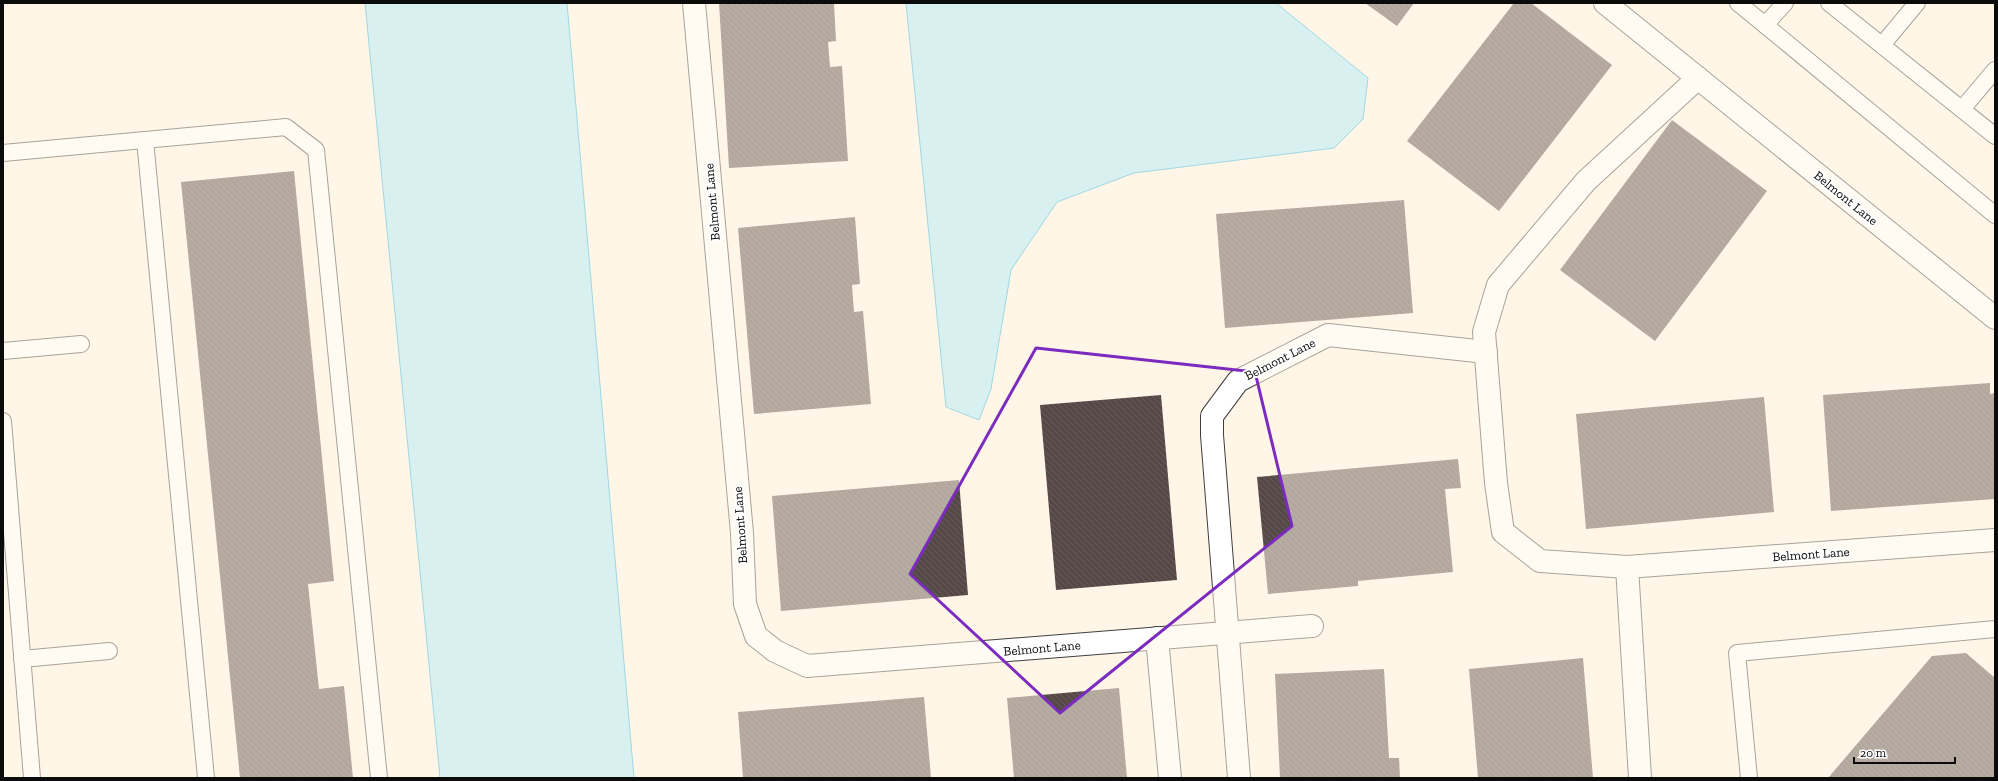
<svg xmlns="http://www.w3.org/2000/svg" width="1998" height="781" viewBox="0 0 1998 781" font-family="'Zilla Slab',serif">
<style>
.water{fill:#a8ebfb;stroke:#29b2d8}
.building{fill:url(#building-back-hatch)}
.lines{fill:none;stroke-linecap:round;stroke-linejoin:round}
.service-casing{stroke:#3e3e3e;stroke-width:18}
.minor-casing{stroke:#3e3e3e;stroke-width:24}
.service{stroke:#fff;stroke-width:16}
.minor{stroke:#fff;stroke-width:22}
.marked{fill:none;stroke:#7b2cbf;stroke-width:3;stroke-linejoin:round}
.labels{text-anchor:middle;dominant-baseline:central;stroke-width:4;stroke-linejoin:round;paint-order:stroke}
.street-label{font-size:13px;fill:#0b0b0b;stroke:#fff}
</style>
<defs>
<pattern id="building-back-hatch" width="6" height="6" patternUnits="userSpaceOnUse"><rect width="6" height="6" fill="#544946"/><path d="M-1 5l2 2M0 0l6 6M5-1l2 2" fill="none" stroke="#685f5c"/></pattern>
</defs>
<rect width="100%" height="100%" fill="#fff6e8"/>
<!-- water -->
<g class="water">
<path d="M365,3H567L634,778H440Z"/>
<path d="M906,3H1276L1368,78L1363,119L1334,148L1134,173L1057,202L1011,270L991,389L979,420L946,407Z"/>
</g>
<!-- building -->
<g class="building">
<path d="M719,3H834L836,41L828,42L830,67L842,66L848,161L729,168Z"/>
<path d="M1365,3H1414L1397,26Z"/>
<path d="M1514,3H1531L1612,65L1499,211L1407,141Z"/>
<path d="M1672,120L1767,191L1655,341L1560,270Z"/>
<path d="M294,171L334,581L308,584L319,689L344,686L353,778H240L181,182Z"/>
<path d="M1404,200L1413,313L1225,328L1216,214Z"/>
<path d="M855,217L860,284L852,285L854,312L863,311L871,404L754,414L738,228Z"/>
<path d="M1990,383V394L1995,393V499L1831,511L1823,395Z"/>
<path d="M1161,395L1177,580L1056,590L1040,405Z"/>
<path d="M1764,397L1774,512L1586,529L1576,414Z"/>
<path d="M1458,459L1461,488L1445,489L1453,572L1358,581V586L1268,594L1257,477Z"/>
<path d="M959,480L968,595L781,611L772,496Z"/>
<path d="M1966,653L1995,678V778H1828L1932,656Z"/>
<path d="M1583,658L1593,778H1478L1469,669Z"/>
<path d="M1384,669L1389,758H1399L1400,778H1280L1275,674Z"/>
<path d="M1119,688L1127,778H1014L1007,698Z"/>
<path d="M924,697L931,778H743L738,712Z"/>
</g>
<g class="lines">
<defs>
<g id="service">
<path d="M1738,3L1765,25L1785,3"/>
<path d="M1829,3L1995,136"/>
<path d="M1765,25L1995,215"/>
<path d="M1882,45L1917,3"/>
<path d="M1962,109L1995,70"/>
<path d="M145,140L206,778"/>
<path d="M3,153L286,127L316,150L379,778"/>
<path d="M3,351L81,344"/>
<path d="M3,421L32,778"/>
<path d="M22,659L109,651"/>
<path d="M1749,778L1737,653L1995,629"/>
</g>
<g id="minor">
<path d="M694,3L742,533L745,604L756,636L775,651L807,666L1312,626"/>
<path d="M1605,3L1995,318"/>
<path d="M1698,78L1586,181L1498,285L1484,332L1496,483L1503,532L1540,561L1627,567L1995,540"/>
<path d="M1627,567L1640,778"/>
<path d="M1157,638L1170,778"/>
<path d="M1239,778L1212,435V416L1238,381L1328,335L1486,352"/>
</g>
</defs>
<!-- service casing -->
<use href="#service" class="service-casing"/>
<!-- minor casing -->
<use href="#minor" class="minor-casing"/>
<!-- service -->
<use href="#service" class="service"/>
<!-- minor -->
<use href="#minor" class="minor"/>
</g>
<!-- marked area -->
<path d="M0 0H1998V781H0ZM1036,348L1255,372L1292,526L1060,713L910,574Z" fill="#fff6e8" fill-opacity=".55" fill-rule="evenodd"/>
<path class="marked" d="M1036,348L1255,372L1292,526L1060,713L910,574Z"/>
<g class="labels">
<!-- street labels -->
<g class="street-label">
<text transform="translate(1846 198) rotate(39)">Belmont Lane</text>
<text transform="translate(712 202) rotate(-95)">Belmont Lane</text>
<text transform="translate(1280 359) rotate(-27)">Belmont Lane</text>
<text transform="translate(740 525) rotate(-94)">Belmont Lane</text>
<text transform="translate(1811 554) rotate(-4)">Belmont Lane</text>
<text transform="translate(1042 648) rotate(-5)">Belmont Lane</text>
</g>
</g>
<!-- border -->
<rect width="1998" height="781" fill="none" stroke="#0b0b0b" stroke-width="8"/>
<!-- scale -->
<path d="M1854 757v6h101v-6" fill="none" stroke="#0b0b0b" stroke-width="2"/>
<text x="1860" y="757" font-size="12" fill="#0b0b0b" stroke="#ffffff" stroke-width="3" paint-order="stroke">20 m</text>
</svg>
